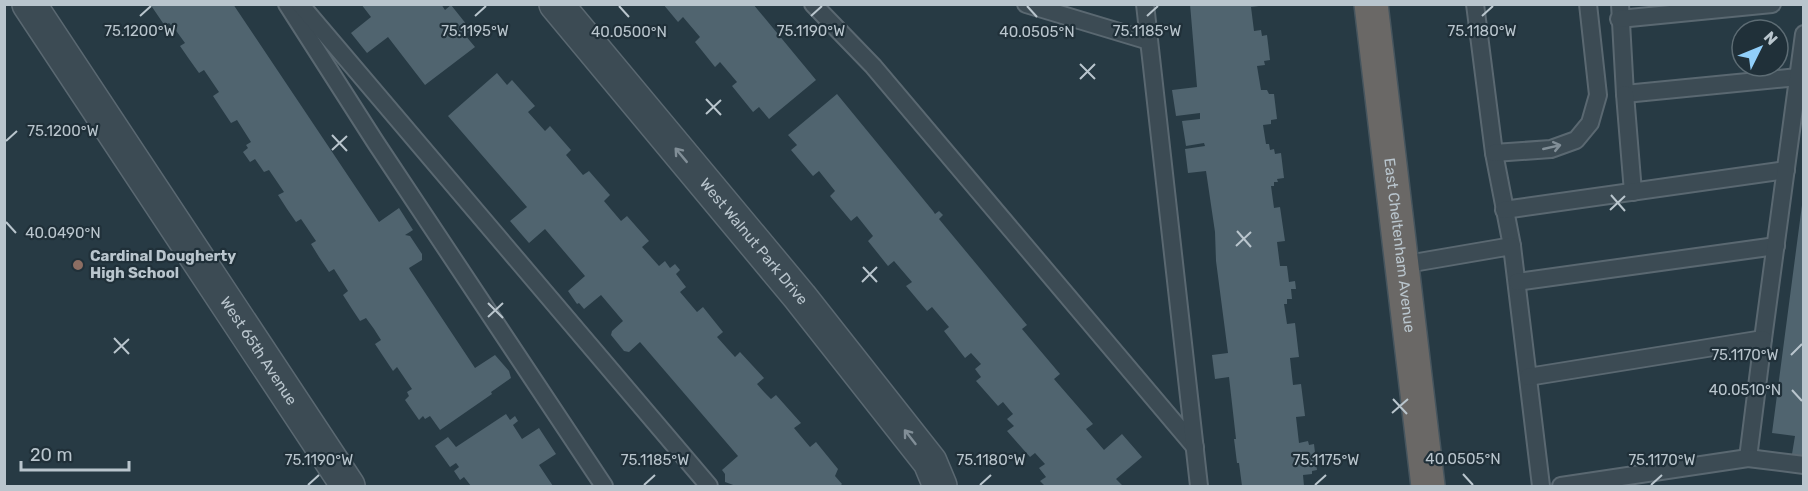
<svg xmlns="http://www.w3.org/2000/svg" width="1808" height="491" viewBox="0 0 1808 491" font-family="Rubik,sans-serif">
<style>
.building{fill:#50646f}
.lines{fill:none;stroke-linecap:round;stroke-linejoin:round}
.service-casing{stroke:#5a6871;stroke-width:20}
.minor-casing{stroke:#5a6871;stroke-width:36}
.trunk-casing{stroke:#46555e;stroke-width:36}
.service{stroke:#3c4b54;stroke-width:16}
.minor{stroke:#3c4b54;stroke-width:33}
.trunk{stroke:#6a6866;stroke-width:33}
.oneway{stroke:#818e97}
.ticks{fill:none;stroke:#b9c5cd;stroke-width:2}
.education-dot{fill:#8d6e63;stroke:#203039;stroke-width:2}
.labels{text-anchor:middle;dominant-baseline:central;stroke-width:4.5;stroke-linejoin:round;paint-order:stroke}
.street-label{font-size:15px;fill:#b9c5cd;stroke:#203039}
.poi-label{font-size:15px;font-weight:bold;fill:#b9c5cd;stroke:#203039;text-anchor:start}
.ticks-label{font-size:15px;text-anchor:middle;fill:#b9c5cd;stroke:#203039;stroke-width:4.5;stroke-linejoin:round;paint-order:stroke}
</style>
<rect width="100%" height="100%" fill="#273a44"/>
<!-- building -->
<g class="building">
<path d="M150,4H233L379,222L399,208L413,230L405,235L410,236L422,254V260L409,268L410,270L475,368L495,355L509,371L511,378L491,392L492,394L440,430L430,416L425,419L423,416L419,420L405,400L409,396L407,392L412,389L397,367L393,371L375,344L381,340L374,329L366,318L360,321L352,309L343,295L348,291L334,269L329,272L319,257L311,244L316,241L301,219L296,222L287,209L278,195L284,192L269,170L264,172L255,159L250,162L243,152L248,148L246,145L251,142L237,120L231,123L213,96L219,92L204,70L199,73L189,59L180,46L185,43L177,32L169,23L165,26Z"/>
<path d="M361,4H441L445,10L451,5L471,30L465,35L475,47L425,85L388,37L367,53L351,33L371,17Z"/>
<path d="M663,4H753L816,80L769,119L759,107L753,112L732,86L737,82L720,62L715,67L695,42L700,37L683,17L678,22Z"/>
<path d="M1190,4H1259V6L1251,7L1254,31L1261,30L1262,36L1267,35L1270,60L1264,61L1265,65L1257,66L1261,90H1267L1269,94H1274L1277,119L1271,120V124L1263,125L1266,144H1269L1270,150L1274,149L1275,154L1281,153L1284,178L1277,179L1278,182H1274V186H1271L1274,208L1280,207L1285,241L1277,242L1280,266H1287L1289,282L1295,281L1296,289H1291L1292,299H1287V304H1284L1287,324L1295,323L1299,357L1290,358L1293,385L1301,384L1305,416L1296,417L1299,443L1308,441L1309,445L1314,444L1317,470L1312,471V474L1303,475L1304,486H1242L1239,463H1237L1234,439H1236L1229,377L1215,379L1212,355L1228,353L1216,261L1215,232L1206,171L1188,173L1185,149L1205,146L1204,143L1186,146L1182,121L1200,119V113L1176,116L1172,90L1197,87Z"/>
<path d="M497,73L507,85L512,80L535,106L528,112L545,131L550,126L571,150L566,155L583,175L589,171L610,195L604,201L621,221L627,216L649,241L642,247L659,266L665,261L670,268L675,264L680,270L676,274L686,287L680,292L697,312L703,307L723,332L717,337L735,357L740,352L764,378L757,384L765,393L771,399L776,395L801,423L794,428L810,447L816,442L838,469L835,476L842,484L840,486H736L725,482V474L722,470L738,456L640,342L629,352L624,351L611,335L612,331L623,321L601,295L584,309L579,303L577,304L568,291L585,276L545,229L529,243L510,221L527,207L448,116Z"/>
<path d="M837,94L933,211L935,214L939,211L943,215L939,219L1027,325L1022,329L1060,374L1054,379L1093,424L1086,429L1104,450L1122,434L1142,457L1116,479L1123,486H1045L1040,481L1046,477L1039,468L1045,464L1035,453L1030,457L1007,431L1014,426L1007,419L1013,414L1003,402L998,406L976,381L981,377L975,369L981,364L971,353L965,358L944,331L949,327L932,307L927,311L906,286L912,282L894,261L888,266L868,241L873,236L857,216L851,221L830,196L835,191L819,171L813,176L791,150L797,145L788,135Z"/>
<path d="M1802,205H1803V456L1792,454L1795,436L1772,433Z"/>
<path d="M506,414L510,420L515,416L518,421L513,425L522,439L539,428L556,454L539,465L553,486H471L464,477L460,480L454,471L459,467L456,463L450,467L435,446L448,437L456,447Z"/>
</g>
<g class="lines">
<defs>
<g id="service">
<path d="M287,4L376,143L604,486"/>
<path d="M300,4L709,486"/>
<path d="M813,4L873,66L1195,447"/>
<path d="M1026,4L1149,41"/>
<path d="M1145,4L1199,486"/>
<path d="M1475,4L1494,153L1512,246"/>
<path d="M1620,4L1625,94L1798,77"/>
<path d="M1619,19L1772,4"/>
<path d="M1625,94L1633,192"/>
<path d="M1494,153L1551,149L1576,140L1590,123L1598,95L1588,4"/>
<path d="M1504,210L1786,170"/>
<path d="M1401,265L1512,246L1541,486"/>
<path d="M1517,282L1776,246"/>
<path d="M1763,339L1804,34"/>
<path d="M1528,377L1763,339L1748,458"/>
<path d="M1561,486L1748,458L1804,465"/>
</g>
<g id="minor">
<path id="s1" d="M29,4L348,486"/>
<path id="s2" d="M556,4L800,297L930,462L940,486"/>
</g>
<g id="trunk">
<path id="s3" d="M1371,4L1428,486"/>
</g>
</defs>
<!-- service casing -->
<use href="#service" class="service-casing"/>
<!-- minor casing -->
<use href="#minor" class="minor-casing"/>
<!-- trunk casing -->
<use href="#trunk" class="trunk-casing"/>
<!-- service -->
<use href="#service" class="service"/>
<!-- minor -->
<use href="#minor" class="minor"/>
<!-- trunk -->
<use href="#trunk" class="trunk"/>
</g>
<!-- one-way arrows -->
<defs><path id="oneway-shaft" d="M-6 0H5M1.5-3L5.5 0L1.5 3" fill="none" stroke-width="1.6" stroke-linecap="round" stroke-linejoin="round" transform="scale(1.5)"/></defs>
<g class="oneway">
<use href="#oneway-shaft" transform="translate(1552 147) rotate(-13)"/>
<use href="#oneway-shaft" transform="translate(681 155) rotate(-130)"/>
<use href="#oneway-shaft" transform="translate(910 437) rotate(-128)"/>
</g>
<!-- ticks -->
<path class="ticks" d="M619,6L629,17M1027,6L1037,17M140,16L151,6M475,16L486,6M811,16L822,6M1147,16L1158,6M1482,16L1493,6M1080,64L1095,79M1080,79L1095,64M706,99L721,115M706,114L721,100M332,135L347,151M6,141L17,131M332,150L347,136M1611,195L1625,211M1610,210L1625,196M6,222L16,233M1237,231L1251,247M1236,246L1251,232M863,267L877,282M862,282L877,267M488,303L503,318M488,317L503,303M114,338L129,354M114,353L129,339M1791,355L1802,344M1792,390L1802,401M1393,399L1407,414M1392,413L1408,399M1463,474L1473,485M308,485L319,475M644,485L655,475M980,485L991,475M1315,485L1326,475M1651,485L1662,475"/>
<!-- markers -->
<circle class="education-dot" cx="78" cy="265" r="6"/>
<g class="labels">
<!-- street labels -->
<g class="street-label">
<text stroke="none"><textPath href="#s2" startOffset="309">West Walnut Park Drive</textPath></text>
<text stroke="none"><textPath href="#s3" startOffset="243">East Cheltenham Avenue</textPath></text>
<text stroke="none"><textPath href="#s1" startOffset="416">West 65th Avenue</textPath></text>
</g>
<!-- poi labels -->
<g class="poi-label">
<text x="90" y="256">Cardinal Dougherty<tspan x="90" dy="17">High School</tspan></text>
</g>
</g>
<g class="ticks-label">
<text x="811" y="36">75.1190°W</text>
<text x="1147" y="36">75.1185°W</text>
<text x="140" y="36">75.1200°W</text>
<text x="475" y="36">75.1195°W</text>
<text x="1482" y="36">75.1180°W</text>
<text x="629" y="37">40.0500°N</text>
<text x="1037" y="37">40.0505°N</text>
<text x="63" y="136">75.1200°W</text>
<text x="63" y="238">40.0490°N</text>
<text x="1745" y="360">75.1170°W</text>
<text x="1745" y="395">40.0510°N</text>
<text x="1463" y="464">40.0505°N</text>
<text x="319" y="465">75.1190°W</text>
<text x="655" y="465">75.1185°W</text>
<text x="991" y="465">75.1180°W</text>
<text x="1326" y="465">75.1175°W</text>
<text x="1662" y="465">75.1170°W</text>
</g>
<!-- border -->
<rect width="1808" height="491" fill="none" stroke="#b9c5cd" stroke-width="12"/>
<!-- north arrow -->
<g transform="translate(1760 48) rotate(47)"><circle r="28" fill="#203039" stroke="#5d6c74" stroke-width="1.5"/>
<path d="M0-4.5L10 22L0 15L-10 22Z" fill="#91cffa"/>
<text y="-9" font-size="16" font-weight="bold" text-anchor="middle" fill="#b9c5cd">N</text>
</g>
<!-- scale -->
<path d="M21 461v9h108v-9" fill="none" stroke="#b9c5cd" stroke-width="3"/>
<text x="30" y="461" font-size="18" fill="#b9c5cd" stroke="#203039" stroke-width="4.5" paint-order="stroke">20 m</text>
</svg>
